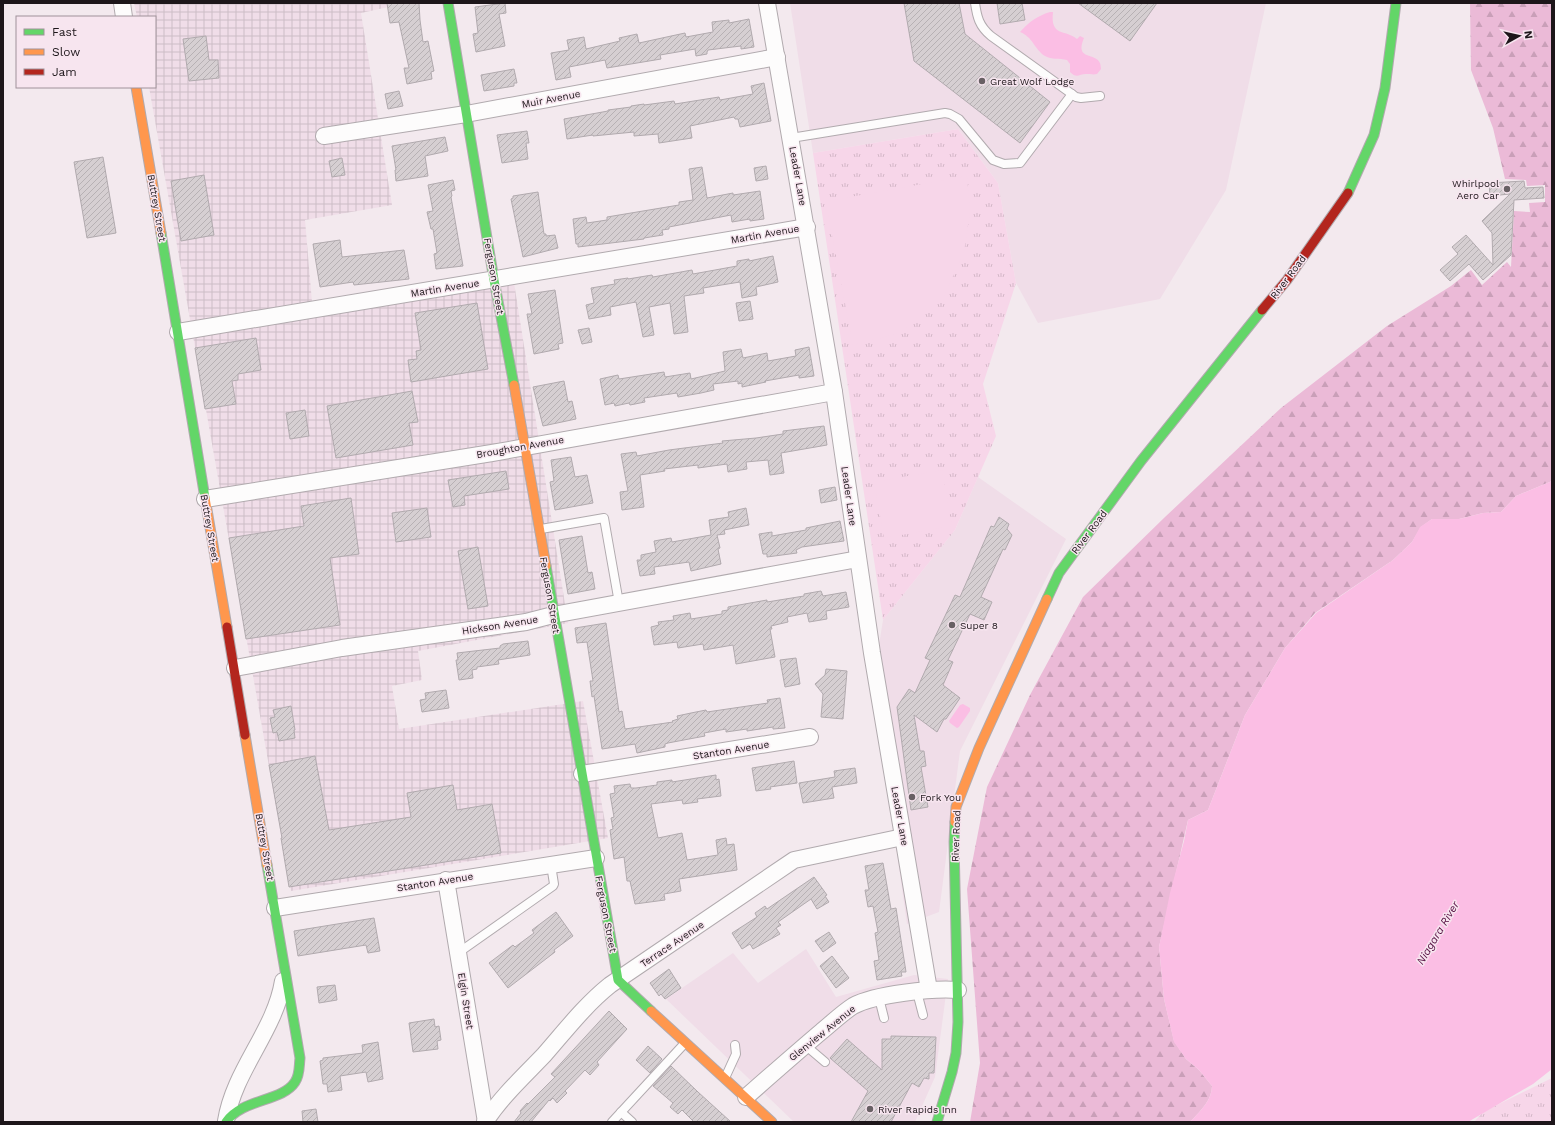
<svg xmlns="http://www.w3.org/2000/svg" width="1555" height="1125" viewBox="0 0 1555 1125" font-family="'Work Sans',sans-serif">
<style>
.built{fill:#f0dde8}
.industrial{fill:url(#industrial-grid)}
.grass{fill:url(#grass-tufts)}
.forest{fill:url(#forest-firs)}
.garden{fill:#f7d6e9}
.water{fill:#fbbee4}
.building{fill:url(#building-hatch);stroke:#b1aaae}
.lines{fill:none;stroke-linecap:round;stroke-linejoin:round}
.lane-casing{stroke:#b1aaae;stroke-width:10}
.street-casing{stroke:#b1aaae;stroke-width:18}
.fast-casing{stroke:#b1aaae;stroke-width:11}
.slow-casing{stroke:#b1aaae;stroke-width:11}
.jam-casing{stroke:#b1aaae;stroke-width:11}
.lane{stroke:#fdfcfc;stroke-width:8}
.street{stroke:#fdfcfc;stroke-width:16}
.fast{stroke:#63d668;stroke-width:9}
.slow{stroke:#ff974d;stroke-width:9}
.jam{stroke:#b3261e;stroke-width:9}
.poi-dot{fill:#686064;stroke:#f7e5ef;stroke-width:1.5}
.labels{text-anchor:middle;dominant-baseline:central;stroke-width:3;stroke-linejoin:round;paint-order:stroke}
.poi-label{font-size:10px;fill:#1d161a;stroke:#f7e5ef;text-anchor:start}
.street-label{font-size:10px;fill:#1d161a;stroke:#f7e5ef}
.water-label{font-size:11px;font-style:italic;fill:#550e41;stroke:#f7e5ef}
</style>
<defs>
<pattern id="industrial-grid" width="8" height="8" patternUnits="userSpaceOnUse"><rect width="8" height="8" fill="#f0dde8"/><path d="M0 4h8M4 0v8" fill="none" stroke="#cdbdc6"/></pattern>
<pattern id="grass-tufts" width="24" height="20" patternUnits="userSpaceOnUse"><rect width="24" height="20" fill="#f7d6e9"/><path d="M3 7l-1-3M5 7V3M7 7l1-3M15 17l-1-3M17 17v-4M19 17l1-3" fill="none" stroke="#d3b7c7"/></pattern>
<pattern id="forest-firs" width="22" height="20" patternUnits="userSpaceOnUse"><rect width="22" height="20" fill="#ebbad7"/><path d="M5 1l3.5 6h-7zM16 11l3.5 6h-7z" fill="#c99fb8"/></pattern>
<pattern id="building-hatch" width="6" height="6" patternUnits="userSpaceOnUse"><rect width="6" height="6" fill="#d6cfd2"/><path d="M-1 1l2-2M0 6l6-6M5 7l2-2" fill="none" stroke="#b7b1b4"/></pattern>
</defs>
<rect width="100%" height="100%" fill="#f3e9ee"/>
<!-- built -->
<g class="built">
<path d="M790,3H1266L1226,190L1160,299L1038,323L1016,283L998,183L958,129L813,153Z"/>
<path d="M978,477L1066,539L960,751L939,912L907,924L873,683L883,620L955,530Z"/>
<path d="M806,949L836,997L914,975L948,979L935,1077L915,1122H794L666,999L733,953L758,983Z"/>
</g>
<!-- industrial -->
<path class="industrial" d="M134,3H407L361,13L392,205L305,220L312,302L512,270L568,623L418,651L422,680L392,686L399,729L583,701L608,838L291,891L149,87H155V17H137Z"/>
<!-- grass -->
<g class="grass">
<path d="M958,129L998,183L1016,283L983,384L996,436L955,530L883,620L813,153Z"/>
<path d="M1552,1078V1122H1474L1483,1112Z"/>
</g>
<!-- forest -->
<path class="forest" d="M1470,3H1552V481L1516,496L1501,512L1483,513L1459,519H1432L1421,527L1412,542L1393,560L1315,613L1285,648L1245,715L1208,810L1188,820L1159,947L1164,999L1174,1041L1186,1059L1199,1070L1212,1086C1212,1100 1201,1110 1192,1120L1189,1122H970L980,1063L967,889L987,787L1030,695L1083,597L1165,517L1281,408L1387,326L1451,286L1471,270L1482,285L1507,262L1511,267L1514,211L1530,212L1529,203L1545,202V185L1527,186L1526,180L1505,179L1493,128L1471,70Z"/>
<!-- garden -->
<g class="garden">
<path d="M967,176L970,212L964,252L944,296L900,333L853,345L827,209L833,200Z"/>
<path d="M942,470L952,526L884,538L874,482Z"/>
</g>
<!-- water -->
<g class="water">
<path d="M1050,12H1053C1050,37 1065,29 1077,39L1080,36L1084,38C1073,64 1102,49 1101,69L1097,74C1093,75 1091,74 1086,74C1079,74 1077,79 1070,72V64L1067,60C1059,58 1052,60 1045,56C1034,49 1033,37 1020,32C1029,22 1037,16 1050,12Z"/>
<path d="M1552,481V1069L1533,1084L1468,1122H1189L1192,1120C1201,1110 1212,1100 1212,1086L1199,1070L1186,1059L1174,1042L1164,999L1159,947L1170,893L1184,841L1188,820L1208,810L1245,715L1285,648L1316,613L1393,560L1412,542L1420,527L1432,519H1459L1483,513L1501,512L1516,496Z"/>
<path d="M963,704L970,708V711L959,727L957,728L950,723L949,721L960,705Z"/>
</g>
<!-- building -->
<g class="building">
<path d="M387,3H419L420,20L423,42L428,41L434,71L431,72L432,79L407,84L404,68H409L399,22L390,23Z"/>
<path d="M505,3L506,13L499,14L505,46L476,52L473,34L478,33L475,7Z"/>
<path d="M904,3H959L965,34L1050,102L1020,143L914,61Z"/>
<path d="M997,3H1022L1025,20L1000,24Z"/>
<path d="M1078,3H1157L1130,41Z"/>
<path d="M749,19L754,47L741,49V46L708,50L707,52V54L696,56L695,49L660,55L661,59L607,68L605,60L569,67L571,77L556,80L551,53L569,50L567,40L584,37L586,49L620,41L619,38L637,34L639,43L685,33L686,37L713,32L712,22L729,20V23Z"/>
<path d="M206,36L209,60H218L219,78L189,81L183,39Z"/>
<path d="M514,69L517,83H514V86L484,91L481,75Z"/>
<path d="M764,83L771,121L740,127L738,119H735L734,117L690,126L692,138L659,143L658,134L634,136V132L593,136V135L567,139L564,119L608,111V110L631,107V106L644,104V105L674,101L675,104L719,97L720,100L753,94L751,86Z"/>
<path d="M399,91L403,106L388,109L385,94Z"/>
<path d="M527,131L529,143H526L528,159L502,163L497,135Z"/>
<path d="M445,137L448,151L425,156L428,176L396,181L395,170H396L392,146Z"/>
<path d="M103,157L116,233L87,238L74,162Z"/>
<path d="M342,158L345,175L332,177L329,161Z"/>
<path d="M766,166L768,179L756,181L754,168Z"/>
<path d="M702,167L707,198L733,193V195L760,191L764,219L750,221V219L732,222L731,215L669,227V229L662,230L663,235L644,238V239L578,247V244H576L573,219L586,217L587,223L607,220V217L679,205V202L693,200L689,169Z"/>
<path d="M204,175L214,235L181,241L171,181Z"/>
<path d="M453,180L455,190L451,191L452,196L451,197L463,266L436,269L434,254L437,253L433,229H431L427,212L433,211L428,185Z"/>
<path d="M1524,181L1525,188L1543,187L1544,198L1514,200L1511,255L1483,280L1469,264L1450,281L1440,270L1458,254L1452,247L1466,235L1493,265L1492,233L1482,221L1510,194L1490,196L1489,183Z"/>
<path d="M538,192L544,234H546V236L555,235L558,248L523,257L511,199L513,198V196Z"/>
<path d="M340,240L342,257L404,250L409,279L354,285L353,282L320,287L313,244Z"/>
<path d="M773,256L778,282L756,287L757,295L742,298L740,282L703,288L704,293L684,296L688,332L674,334L670,303L649,307L654,335L643,337L636,302L610,307L611,315L589,319L586,305L594,303L591,288L615,284L614,280L628,278V279L652,275L653,277L692,270L693,274L737,266V261L749,259V261Z"/>
<path d="M555,290L563,343L558,344L559,349L534,354L527,314H532L528,294Z"/>
<path d="M750,301L753,319L739,321L736,303Z"/>
<path d="M477,303L488,369L411,382L408,360L417,359L416,351L421,350L415,313Z"/>
<path d="M589,328L592,342L582,344L578,330Z"/>
<path d="M256,338L261,370L238,374V380L232,381L236,404L205,409L195,348Z"/>
<path d="M809,347L814,376L799,378V375L765,381L766,382L742,387V383L738,384V381L713,384L714,390L701,393L678,397L677,393L644,398L645,402L630,405L629,403L615,406L614,403L605,405L600,379L618,375L619,379L664,372L665,377L690,373L691,379L725,371L723,352L741,349L743,358L767,353L768,361L796,356L795,350Z"/>
<path d="M564,381L568,402L572,401L576,419L543,426L533,387Z"/>
<path d="M412,391L418,422L409,423L413,445L336,458L327,406Z"/>
<path d="M305,410L309,436L290,439L286,413Z"/>
<path d="M824,426L827,445L781,453L784,473L770,475L768,460L746,462L747,469L728,472L727,464L698,468V465L664,469L665,471L640,475L644,507L622,510L620,492L628,491L621,454L636,452L637,456L669,450L723,443L722,441L756,438L783,434V431Z"/>
<path d="M571,457L575,477L587,475L593,503L555,510L550,482L554,481L551,460Z"/>
<path d="M506,471L509,489L464,496L465,505L453,507L448,480Z"/>
<path d="M835,487L837,500L821,503L819,490Z"/>
<path d="M351,498L359,554L330,558L340,625L246,639L229,538L304,526L301,506Z"/>
<path d="M427,508L431,537L396,542L392,513Z"/>
<path d="M746,508L749,525L724,530L725,534L717,535L720,548L718,549L721,564L691,571L689,562L654,567L655,574L640,576L637,560H641V555L656,552L654,541L671,538L672,542L711,535L709,520L729,517L728,512Z"/>
<path d="M999,517L1009,524L1007,529L1012,535L1005,550L1003,549L981,597L992,602L984,620L970,614L948,660L953,662L943,685L960,698L946,719H944L937,732L914,715L920,751H924L926,766L921,767L928,807L911,810L897,707L909,689L915,693L930,660L925,658L955,595L960,597L991,526L994,527Z"/>
<path d="M840,521L844,541L802,547L796,550L797,553L767,557V554H763L759,534L772,532V536L806,530V528Z"/>
<path d="M582,536L588,573L592,572L595,589L568,594L559,540Z"/>
<path d="M478,547L488,606L468,609L458,551Z"/>
<path d="M821,591L823,596L846,592L849,607L826,611L827,619L809,622L807,613L787,617L788,622L771,626L772,629H770L775,657L736,664L733,645L704,650L703,644L678,648L677,642L654,645L651,627L659,625L658,622L674,620L673,616L690,613L691,619L722,614V611L728,610V607L767,600V602L804,596V594Z"/>
<path d="M606,623L619,712L622,711L625,729L673,722L672,721L678,719L677,716L691,713L706,710L707,712L768,703L767,700L780,698L785,728L773,729V727L747,731V729L726,732V729L704,733L705,736L668,743L665,744V747L637,753L635,744L602,749L594,696L592,697L590,681H593L587,642L577,643L575,628Z"/>
<path d="M528,641L530,655L498,660L499,664L477,667V669L472,670L473,678L459,680L456,660H458L457,653L500,648V646L503,644Z"/>
<path d="M796,658L800,684L785,687L780,660Z"/>
<path d="M826,669L847,671L843,719L821,717L823,694L815,684L825,675Z"/>
<path d="M446,690L449,708L422,712L420,700L426,699L425,693Z"/>
<path d="M291,706L295,730H294L295,738L279,741L277,732L273,733L270,718L275,717L273,710Z"/>
<path d="M315,756L329,830L411,817L407,793L453,785L457,810L492,804L501,853L289,887L281,838H282L269,765Z"/>
<path d="M794,761L797,783L770,787L771,789L756,791L752,768Z"/>
<path d="M855,768L857,783L832,787L834,798L803,803L799,783L835,777L834,771Z"/>
<path d="M716,775V780L719,779L721,796L697,799L698,802L683,804L682,800L651,804L658,838L682,833L687,860L718,855L716,840L726,838L727,845L734,844L737,870L679,879L681,891L664,894L665,900L635,904L630,881H627L624,857L614,859L610,830L613,829L611,818L614,817L610,794L615,793L614,786L630,784L631,788H636L657,785V782L672,780V782Z"/>
<path d="M883,863L891,909L896,908L906,972H901L902,976L877,980L874,961L879,960L875,933L878,932L873,906L868,907L865,890H869L865,866Z"/>
<path d="M814,877L827,895L825,896L829,902L817,909L811,899L778,922L781,925L776,928L780,934L753,949L750,944L742,949L732,933L757,917L755,913L765,906L767,909Z"/>
<path d="M556,912L573,936L554,950L555,952L508,988L489,963L513,945L515,947L534,933L532,930Z"/>
<path d="M374,918L380,951L368,953L366,945L298,956L294,931Z"/>
<path d="M829,932L836,943L823,952L815,941Z"/>
<path d="M832,956L849,978L836,988L820,966Z"/>
<path d="M669,969L681,988L665,999L661,994L659,996L650,983Z"/>
<path d="M335,985L337,1000L319,1003L317,987Z"/>
<path d="M609,1011L627,1029L597,1062L599,1065L590,1075L585,1070L565,1091L567,1093L557,1103L553,1098L550,1101L549,1100L531,1122H514L521,1113L520,1111L527,1103L528,1104L555,1077L551,1074Z"/>
<path d="M434,1019L435,1027L439,1026L441,1040L437,1041L438,1049L413,1052L409,1023Z"/>
<path d="M891,1036L936,1037L934,1073H929V1079L924,1078L919,1087L912,1083L891,1122H851L868,1091L830,1058L847,1039L882,1070V1039H891Z"/>
<path d="M378,1042L383,1079L368,1082L366,1072L340,1076L342,1090L328,1092L327,1084H323L320,1061L323,1060V1058L363,1053L362,1045Z"/>
<path d="M648,1046L662,1059L650,1073L636,1060Z"/>
<path d="M671,1066L698,1092L731,1122H694L682,1110L678,1114L670,1107L673,1103L653,1086Z"/>
<path d="M316,1109L318,1122H303L302,1111Z"/>
</g>
<g class="lines">
<defs>
<g id="lane">
<path d="M975,3C977,17 979,26 991,36L1076,97L1081,98L1100,96"/>
<path d="M791,138L945,113L950,114L959,119L993,160L1004,164L1020,163L1072,94"/>
<path d="M541,529L604,518L619,603"/>
<path d="M458,953L553,886L554,884L551,865"/>
<path d="M917,992L923,1015"/>
<path d="M879,998L884,1018"/>
<path d="M805,1045L825,1062"/>
<path d="M725,1078L736,1054L735,1045"/>
<path d="M621,1112L632,1122"/>
<path d="M612,1122L685,1043"/>
</g>
<g id="street">
<path d="M122,3L124,17"/>
<path d="M767,3L834,392L872,653L929,990"/>
<path d="M324,136L466,114L777,57"/>
<path d="M178,332L807,227"/>
<path d="M205,499L492,453L834,392"/>
<path d="M235,668L342,648L526,622L553,615L858,559"/>
<path d="M582,774L810,737"/>
<path d="M446,880L486,1122"/>
<path d="M275,908L596,858"/>
<path d="M746,1097C771,1075 796,1053 822,1031C832,1023 842,1013 853,1006C875,994 933,988 958,990"/>
<path d="M226,1121C234,1070 275,1031 283,981"/>
<path d="M485,1122C501,1097 524,1076 544,1055C565,1031 585,1005 610,985L794,860L903,837"/>
</g>
<g id="fast">
<path d="M448,3L494,280L514,385"/>
<path d="M1348,193L1374,135L1385,88L1396,3"/>
<path d="M161,233L205,498"/>
<path d="M546,566L618,980L651,1011"/>
<path d="M1047,599L1059,573L1141,461L1262,310"/>
<path d="M226,1122C243,1098 282,1102 295,1082C300,1075 299,1066 300,1058L267,865"/>
<path d="M937,1122L952,1072L956,1053L958,1022L954,842L955,822"/>
</g>
<g id="slow">
<path d="M136,87L161,233"/>
<path d="M514,385L546,566"/>
<path d="M205,498L227,627"/>
<path d="M245,735L267,865"/>
<path d="M955,822L956,807L979,748L1047,599"/>
<path d="M651,1011L772,1122"/>
</g>
<g id="jam">
<path d="M1262,310L1287,280L1348,193"/>
<path d="M227,627L245,735"/>
</g>
</defs>
<!-- lane casing -->
<use href="#lane" class="lane-casing"/>
<!-- street casing -->
<use href="#street" class="street-casing"/>
<!-- fast casing -->
<use href="#fast" class="fast-casing"/>
<!-- slow casing -->
<use href="#slow" class="slow-casing"/>
<!-- jam casing -->
<use href="#jam" class="jam-casing"/>
<!-- lane -->
<use href="#lane" class="lane"/>
<!-- street -->
<use href="#street" class="street"/>
<!-- fast -->
<use href="#fast" class="fast"/>
<!-- slow -->
<use href="#slow" class="slow"/>
<!-- jam -->
<use href="#jam" class="jam"/>
</g>
<!-- markers -->
<g class="poi-dot">
<circle cx="982" cy="81" r="4"/>
<circle cx="1507" cy="189" r="4"/>
<circle cx="952" cy="625" r="4"/>
<circle cx="912" cy="797" r="4"/>
<circle cx="870" cy="1109" r="4"/>
</g>
<g class="labels">
<!-- poi labels -->
<g class="poi-label">
<text x="990" y="81">Great Wolf Lodge</text>
<text x="1499" y="183" text-anchor="end">Whirlpool<tspan x="1499" dy="12">Aero Car</tspan></text>
<text x="960" y="625">Super 8</text>
<text x="920" y="797">Fork You</text>
<text x="878" y="1109">River Rapids Inn</text>
</g>
<!-- street labels -->
<g class="street-label">
<text transform="translate(551 99) rotate(-11)">Muir Avenue</text>
<text transform="translate(798 176) rotate(80)">Leader Lane</text>
<text transform="translate(157 208) rotate(80)">Buttrey Street</text>
<text transform="translate(765 234) rotate(-10)">Martin Avenue</text>
<text transform="translate(494 276) rotate(80)">Ferguson Street</text>
<text transform="translate(1288 277) rotate(-53)">River Road</text>
<text transform="translate(445 288) rotate(-9)">Martin Avenue</text>
<text transform="translate(520 447) rotate(-10)">Broughton Avenue</text>
<text transform="translate(849 496) rotate(82)">Leader Lane</text>
<text transform="translate(210 528) rotate(80)">Buttrey Street</text>
<text transform="translate(1089 532) rotate(-53)">River Road</text>
<text transform="translate(550 595) rotate(80)">Ferguson Street</text>
<text transform="translate(500 625) rotate(-9)">Hickson Avenue</text>
<text transform="translate(731 750) rotate(-9)">Stanton Avenue</text>
<text transform="translate(900 816) rotate(80)">Leader Lane</text>
<text transform="translate(956 836) rotate(-88)">River Road</text>
<text transform="translate(265 847) rotate(80)">Buttrey Street</text>
<text transform="translate(435 882) rotate(-9)">Stanton Avenue</text>
<text transform="translate(606 914) rotate(79)">Ferguson Street</text>
<text transform="translate(672 944) rotate(-34)">Terrace Avenue</text>
<text transform="translate(466 1001) rotate(81)">Elgin Street</text>
<text transform="translate(822 1033) rotate(-39)">Glenview Avenue</text>
</g>
<!-- water labels -->
<g class="water-label">
<text transform="translate(1438 933) rotate(-59)">Niagara River</text>
</g>
</g>
<!-- border -->
<rect width="1555" height="1125" fill="none" stroke="#1d161a" stroke-width="8"/>
<!-- legend -->
<rect x="16" y="16" width="140" height="72" fill="#f7e5ef" stroke="#a0929a"/>
<rect x="24" y="29" width="20" height="6" fill="#63d668" stroke="#a0929a"/>
<text x="52" y="36" font-size="12" fill="#1d161a">Fast</text>
<rect x="24" y="49" width="20" height="6" fill="#ff974d" stroke="#a0929a"/>
<text x="52" y="56" font-size="12" fill="#1d161a">Slow</text>
<rect x="24" y="69" width="20" height="6" fill="#b3261e" stroke="#a0929a"/>
<text x="52" y="76" font-size="12" fill="#1d161a">Jam</text>
<!-- north arrow -->
<g transform="translate(1519 36) rotate(82)" stroke="#f7e5ef" stroke-width="3" paint-order="stroke">
<path d="M0-3L7 15L0 10L-7 15Z" fill="#1d161a"/>
<text y="-6" font-size="11" font-weight="bold" text-anchor="middle" fill="#1d161a">N</text>
</g>
</svg>
